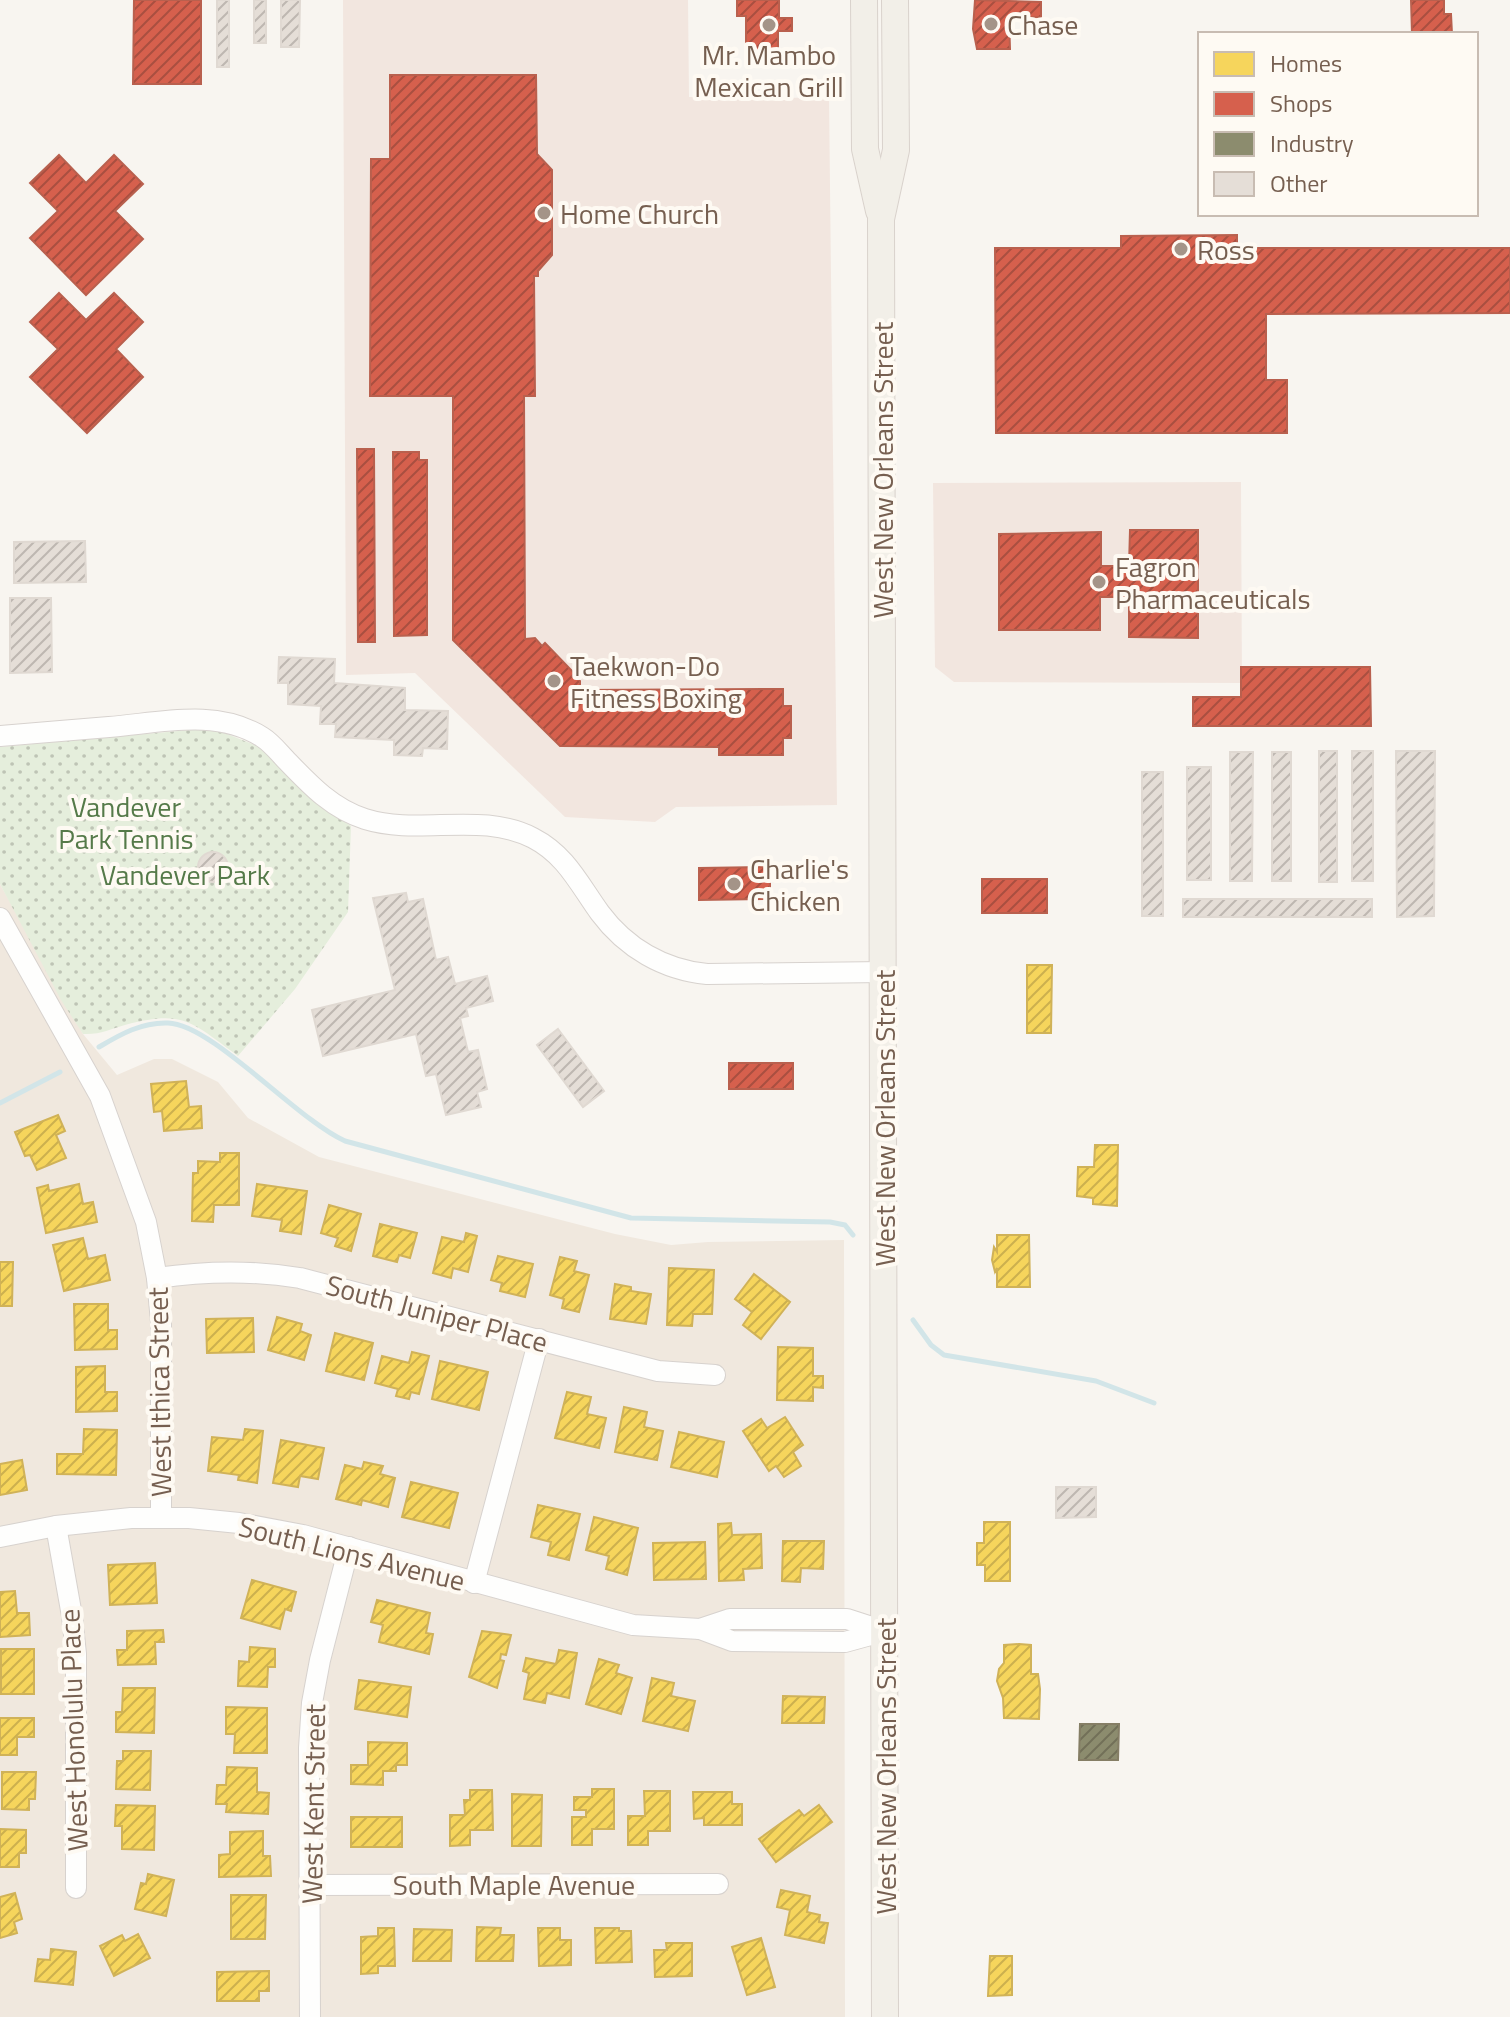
<svg xmlns="http://www.w3.org/2000/svg" width="1510" height="2017" viewBox="0 0 1510 2017" font-family="'Titillium Web',sans-serif">
<style>
.residential{fill:#f0e8de}
.commercial{fill:#f2e6df}
.park{fill:url(#park-dots)}
.homes{fill:url(#homes-hatch);stroke:#d0b258;stroke-width:2}
.shops{fill:url(#shops-hatch);stroke:#b9604e;stroke-width:2}
.industry{fill:url(#industry-hatch);stroke:#857e65;stroke-width:2}
.lines{fill:none;stroke-linecap:round;stroke-linejoin:round}
.stream{stroke:#d2e5e8;stroke-width:5}
.building{fill:url(#building-hatch);stroke:#e0d9d2;stroke-width:2}
.minor-casing{stroke:#d7d2ce;stroke-width:22}
.major-casing{stroke:#d9d2cc;stroke-width:28}
.minor{stroke:#fefefd;stroke-width:20}
.major{stroke:#f2efe8;stroke-width:26}
.poi-dot{fill:#a49488;stroke:#fefaf3;stroke-width:3}
.labels{text-anchor:middle;dominant-baseline:central;stroke-width:8;stroke-linejoin:round;paint-order:stroke}
.poi-label{font-size:28px;fill:#765f50;stroke:#fefaf3;text-anchor:start}
.street-label{font-size:28px;fill:#765f50;stroke:#fefaf3}
.park-label{font-size:28px;fill:#557a49;stroke:#fefaf3}
</style>
<defs>
<pattern id="park-dots" width="8" height="8" patternUnits="userSpaceOnUse" patternTransform="scale(2)"><rect width="8" height="8" fill="#e5eedc"/><path d="M2 2h.1M6 6h.1" fill="none" stroke="#bec4b5" stroke-width="1.8" stroke-linecap="round"/></pattern>
<pattern id="homes-hatch" width="6" height="6" patternUnits="userSpaceOnUse" patternTransform="scale(2)"><rect width="6" height="6" fill="#f6d55c"/><path d="M-1 1l2-2M0 6l6-6M5 7l2-2" fill="none" stroke="#ccb04e"/></pattern>
<pattern id="shops-hatch" width="6" height="6" patternUnits="userSpaceOnUse" patternTransform="scale(2)"><rect width="6" height="6" fill="#d6604d"/><path d="M-1 1l2-2M0 6l6-6M5 7l2-2" fill="none" stroke="#a94f40"/></pattern>
<pattern id="industry-hatch" width="6" height="6" patternUnits="userSpaceOnUse" patternTransform="scale(2)"><rect width="6" height="6" fill="#8c8c6e"/><path d="M-1 1l2-2M0 6l6-6M5 7l2-2" fill="none" stroke="#727058"/></pattern>
<pattern id="building-hatch" width="6" height="6" patternUnits="userSpaceOnUse" patternTransform="scale(2)"><rect width="6" height="6" fill="#e5ded7"/><path d="M-1 1l2-2M0 6l6-6M5 7l2-2" fill="none" stroke="#beb7b1"/></pattern>
</defs>
<rect width="100%" height="100%" fill="#f8f5f0"/>
<!-- residential -->
<path class="residential" d="M0,884L83,1034L117,1075L154,1059H172L218,1082L248,1118L319,1157L615,1234L671,1245L708,1242L844,1240L845,2017H0Z"/>
<!-- commercial -->
<g class="commercial">
<path d="M343,0H688L689,97L829,98L837,805L676,807L655,822L565,817L415,673L346,675Z"/>
<path d="M1241,482L1242,683L954,682L935,667L933,483Z"/>
</g>
<!-- park -->
<path class="park" d="M212,728L267,750L313,801L351,826L348,912L295,989L238,1056C192,1023 185,1009 125,1025C110,1029 100,1035 83,1034L61,1000L0,884V747Z"/>
<!-- homes -->
<g class="homes">
<path d="M1027,965H1052L1051,1033H1027Z"/>
<path d="M186,1081L189,1107L201,1106L202,1128L164,1131L162,1111L154,1112L151,1084Z"/>
<path d="M58,1115L65,1131L56,1135L66,1158L37,1170L30,1155L25,1156L15,1132Z"/>
<path d="M1095,1145H1118L1117,1206L1093,1204V1198L1077,1196L1078,1167H1094Z"/>
<path d="M220,1153H239V1205H214L213,1222L192,1221L193,1173H198V1161L220,1162Z"/>
<path d="M79,1184L83,1204L93,1202L97,1222L46,1233L37,1188L48,1185L49,1191Z"/>
<path d="M257,1184L307,1191L301,1234L280,1231L282,1220L252,1216Z"/>
<path d="M329,1205L361,1214L351,1251L335,1246L338,1238L321,1233Z"/>
<path d="M380,1224L417,1233L410,1258L399,1255L397,1262L373,1256Z"/>
<path d="M466,1233L477,1236L468,1272L453,1268L451,1278L433,1273L442,1237L464,1242Z"/>
<path d="M997,1235H1029L1030,1287H997V1268L995,1272L992,1260L994,1247L997,1252Z"/>
<path d="M83,1238L88,1259L105,1255L110,1280L64,1291L53,1245Z"/>
<path d="M498,1256L533,1264L525,1297L500,1291L502,1283L491,1280Z"/>
<path d="M560,1257L577,1261L574,1271L589,1275L579,1312L562,1308L564,1299L550,1295Z"/>
<path d="M0,1262H13L12,1306H0Z"/>
<path d="M669,1268L714,1270L712,1314H693L692,1326L667,1325Z"/>
<path d="M754,1274L790,1302L761,1339L743,1325L752,1312L735,1299Z"/>
<path d="M615,1284L631,1287V1291L651,1294L646,1324L610,1319Z"/>
<path d="M74,1304H108V1330H117V1349L75,1350Z"/>
<path d="M277,1317L302,1324L300,1331L311,1335L304,1360L268,1350Z"/>
<path d="M253,1318L254,1352L207,1353L206,1319Z"/>
<path d="M335,1333L373,1343L364,1380L326,1371Z"/>
<path d="M778,1347L813,1348V1376H823V1388L813,1387V1401L777,1400Z"/>
<path d="M412,1352L429,1356L419,1394L411,1392L409,1399L396,1396L398,1389L375,1383L382,1356L409,1363Z"/>
<path d="M440,1361L488,1372L479,1410L432,1399Z"/>
<path d="M105,1366V1392H117V1411L76,1412V1367Z"/>
<path d="M567,1392L591,1397L587,1414L606,1418L599,1448L555,1438Z"/>
<path d="M624,1407L647,1412L644,1427L663,1431L657,1460L615,1452Z"/>
<path d="M785,1417L803,1445L793,1452L801,1466L784,1477L776,1466L769,1471L743,1431L761,1419L767,1428Z"/>
<path d="M84,1429L117,1430L116,1475L57,1474V1454H83Z"/>
<path d="M245,1429L263,1431L257,1483L238,1480L239,1475L208,1471L212,1437L243,1440Z"/>
<path d="M679,1432L724,1442L717,1477L671,1467Z"/>
<path d="M281,1440L324,1448L318,1479L300,1476L298,1487L273,1483Z"/>
<path d="M22,1460L27,1490L0,1495V1464Z"/>
<path d="M364,1462L383,1466L380,1474L395,1478L388,1507L362,1500L361,1505L336,1499L345,1465L362,1469Z"/>
<path d="M411,1482L458,1493L449,1528L402,1517Z"/>
<path d="M538,1505L580,1514L569,1560L548,1555L551,1542L531,1537Z"/>
<path d="M594,1517L638,1528L627,1575L606,1569L609,1556L586,1550Z"/>
<path d="M984,1522H1010V1581H985V1565H977V1543H984Z"/>
<path d="M731,1523L732,1535L761,1534L762,1568L743,1569L744,1580L719,1581L718,1524Z"/>
<path d="M783,1541H824L823,1569L801,1568L800,1582L782,1581Z"/>
<path d="M705,1542L706,1579L654,1580L653,1543Z"/>
<path d="M155,1563L157,1603L110,1605L108,1565Z"/>
<path d="M252,1580L296,1592L291,1611L285,1609L280,1629L241,1618Z"/>
<path d="M15,1591L17,1613H29L30,1635L0,1637V1592Z"/>
<path d="M377,1600L430,1613L426,1633L433,1634L429,1654L379,1642L383,1625L371,1622Z"/>
<path d="M163,1630L164,1642H155L156,1664L118,1665L117,1650H127V1631Z"/>
<path d="M482,1631L511,1635L506,1655L501,1654L500,1660L504,1661L497,1688L469,1677Z"/>
<path d="M1019,1644L1031,1645V1674H1038L1040,1689L1039,1719L1004,1718L1003,1698L997,1681L999,1669L1004,1663V1645Z"/>
<path d="M250,1647L275,1649V1667H268L267,1687L238,1686L239,1661L249,1662Z"/>
<rect x="1" y="1649" width="33" height="45"/>
<path d="M559,1650L577,1653L569,1698L547,1693L545,1703L524,1699L529,1673L523,1671L526,1658L556,1664Z"/>
<path d="M599,1659L619,1665L616,1673L632,1678L621,1714L586,1704Z"/>
<path d="M652,1678L674,1683L671,1696L695,1701L688,1731L643,1721Z"/>
<path d="M359,1680L411,1687L407,1717L355,1709Z"/>
<path d="M123,1688H155L154,1733L116,1732V1712H122Z"/>
<path d="M783,1696L825,1697L824,1723H782Z"/>
<path d="M226,1707L267,1708V1753H234L235,1734H226Z"/>
<path d="M0,1718H34V1737H17V1755H0Z"/>
<path d="M368,1742L407,1743V1765H396V1771H383V1785L351,1784V1765H368Z"/>
<path d="M123,1751H151L150,1790L116,1789L117,1761H123Z"/>
<path d="M227,1767L257,1768V1792L269,1793L268,1814L226,1812L227,1804H216L217,1785H226Z"/>
<path d="M2,1772H36L35,1799H29V1810L2,1809Z"/>
<path d="M592,1789H614V1829H592V1845H572V1817H586V1810H574V1797H592Z"/>
<path d="M470,1790H492L493,1830H470V1845L450,1846V1815H465L464,1800H470Z"/>
<path d="M644,1791H670V1831H648V1845H628V1816H645Z"/>
<path d="M693,1792H732V1804H742V1825H704V1818L694,1819Z"/>
<path d="M512,1794L542,1795L541,1846H512Z"/>
<path d="M116,1805L155,1806L154,1850L122,1849V1826H115Z"/>
<path d="M819,1805L832,1822L776,1862L759,1839L799,1810L804,1816Z"/>
<rect x="351" y="1817" width="51" height="30"/>
<path d="M0,1829L26,1830V1853H19V1867H0Z"/>
<path d="M263,1831V1856H270L271,1876L219,1877V1855L230,1854V1832Z"/>
<path d="M148,1874L174,1880L166,1916L135,1909L141,1883L146,1884Z"/>
<path d="M781,1890L810,1896L807,1912L820,1915L819,1922L828,1923L824,1943L785,1935L790,1910L777,1907Z"/>
<path d="M15,1893L22,1919L14,1922L17,1933L0,1938V1897Z"/>
<path d="M231,1895H266L265,1939H231Z"/>
<path d="M477,1927L501,1928L500,1935H514L513,1961H476Z"/>
<path d="M378,1928H394L395,1966H378V1973L361,1974V1937L378,1936Z"/>
<path d="M538,1928H560V1940H571V1965L539,1966Z"/>
<path d="M595,1928H619V1931H631L632,1962L596,1963Z"/>
<path d="M414,1929L452,1930L451,1961H413Z"/>
<path d="M138,1934L150,1958L114,1976L100,1946L122,1935L125,1941Z"/>
<path d="M761,1938L775,1987L747,1995L732,1947Z"/>
<path d="M666,1943H692V1976L655,1977L654,1950H667Z"/>
<path d="M51,1949L76,1952L73,1985L35,1981L38,1959L50,1960Z"/>
<path d="M990,1956H1012V1995L988,1996Z"/>
<path d="M269,1971V1991H259V2001H217V1972Z"/>
</g>
<!-- shops -->
<g class="shops">
<path d="M134,0H201V84H133Z"/>
<path d="M737,0H779V18H792V31H778V57H746V16H737Z"/>
<path d="M975,0L1041,2V17L1009,18L1010,49H977L973,29Z"/>
<path d="M1411,0H1444V14H1451L1452,34H1412Z"/>
<path d="M390,75H536L537,154L552,170V255L538,271V276H534L535,396H524L525,639L535,638L542,646L545,643L575,674L572,676L580,681V690L783,689V706H791V738H783V755H719V747L560,746L453,640V396H370L371,159H390Z"/>
<path d="M59,155L86,183L114,155L143,184L115,211L143,239L86,295L30,238L58,211L30,183Z"/>
<path d="M1237,235V248H1510V313L1266,314V380H1287V433H996L995,248H1121V236Z"/>
<path d="M59,293L86,320L114,293L143,322L116,349L143,377L87,433L30,377L58,349L30,322Z"/>
<path d="M357,449H374L375,642H358Z"/>
<path d="M393,452H419V460H427V635L394,636Z"/>
<path d="M1130,530H1198V638L1129,637V597H1100V630H999V534L1101,532V566H1129Z"/>
<path d="M1241,667H1370L1371,726H1193V697H1241Z"/>
<path d="M770,867V899L699,900V868Z"/>
<rect x="982" y="879" width="65" height="34"/>
<rect x="729" y="1063" width="64" height="26"/>
</g>
<!-- industry -->
<path class="industry" d="M1080,1724H1119L1118,1760H1079Z"/>
<g class="lines">
<!-- stream -->
<g class="stream">
<path d="M99,1047C121,1034 142,1022 168,1023C212,1024 296,1119 345,1141L631,1218L830,1222L845,1225L853,1235"/>
<path d="M0,1103L60,1072"/>
<path d="M913,1320L931,1345L944,1355L1096,1381L1154,1403"/>
</g>
</g>
<!-- building -->
<g class="building">
<rect x="217" y="0" width="12" height="67"/>
<rect x="254" y="0" width="12" height="43"/>
<path d="M281,0H300L299,47H281Z"/>
<path d="M85,541L86,582L14,583V542Z"/>
<path d="M10,598H51L52,672L10,673Z"/>
<path d="M279,657L335,659L334,683L405,688V710L448,711L447,749L423,748L422,756L394,755V740L335,737L336,724H320L321,706L288,704V683H278Z"/>
<rect x="1319" y="751" width="18" height="131"/>
<rect x="1352" y="751" width="21" height="130"/>
<path d="M1396,751H1435L1434,916L1397,917Z"/>
<path d="M1230,752H1253L1252,881H1230Z"/>
<rect x="1272" y="752" width="19" height="129"/>
<rect x="1187" y="767" width="24" height="113"/>
<rect x="1142" y="772" width="21" height="144"/>
<circle cx="213" cy="867" r="15"/>
<path d="M406,893L408,902L423,899L436,960L448,957L455,984L487,976L493,1001L466,1008L468,1016L460,1018L468,1052L478,1050L487,1089L477,1092L481,1107L446,1115L436,1074L426,1076L416,1034L323,1056L312,1010L395,990L373,898Z"/>
<rect x="1183" y="899" width="189" height="18"/>
<path d="M558,1029L604,1091L583,1107L537,1045Z"/>
<path d="M1056,1487H1096V1517L1056,1518Z"/>
</g>
<g class="lines">
<defs>
<g id="minor">
<path d="M0,736C36,733 73,730 109,727C160,723 216,708 262,737C272,743 280,754 288,762C311,786 333,809 365,819C419,836 481,811 533,838C566,855 579,884 600,913C626,948 664,970 707,974L884,972"/>
<path d="M0,918L100,1096L146,1222L157,1278L161,1322V1517"/>
<path d="M157,1278C205,1271 252,1270 300,1278L658,1371L715,1375"/>
<path d="M56,1526L72,1616L76,1654V1888"/>
<path d="M0,1537L56,1526L131,1518H189L239,1523L303,1535L633,1625L700,1629L732,1641L845,1642L885,1631"/>
<path d="M474,1583L539,1339"/>
<path d="M700,1629L730,1619H847L884,1631"/>
<path d="M311,1885L718,1884"/>
<path d="M310,2017L309,1748L312,1703L320,1660L349,1547"/>
</g>
<g id="major">
<path d="M864,0L865,149L879,211"/>
<path d="M885,2017L881,219L896,150L895,0"/>
</g>
</defs>
<!-- minor casing -->
<use href="#minor" class="minor-casing"/>
<!-- major casing -->
<use href="#major" class="major-casing"/>
<!-- minor -->
<use href="#minor" class="minor"/>
<!-- major -->
<use href="#major" class="major"/>
</g>
<!-- markers -->
<g class="poi-dot">
<circle cx="991" cy="24" r="8"/>
<circle cx="769" cy="25" r="8"/>
<circle cx="544" cy="213" r="8"/>
<circle cx="1181" cy="249" r="8"/>
<circle cx="1099" cy="582" r="8"/>
<circle cx="554" cy="681" r="8"/>
<circle cx="734" cy="884" r="8"/>
</g>
<g class="labels">
<!-- poi labels -->
<g class="poi-label">
<text x="1007" y="24">Chase</text>
<text x="769" y="54" text-anchor="middle">Mr. Mambo<tspan x="769" dy="32">Mexican Grill</tspan></text>
<text x="560" y="213">Home Church</text>
<text x="1197" y="249">Ross</text>
<text x="1115" y="566">Fagron<tspan x="1115" dy="32">Pharmaceuticals</tspan></text>
<text x="570" y="665">Taekwon-Do<tspan x="570" dy="32">Fitness Boxing</tspan></text>
<text x="750" y="868">Charlie's<tspan x="750" dy="32">Chicken</tspan></text>
</g>
<!-- street labels -->
<g class="street-label">
<text transform="translate(882 470) rotate(-90)">West New Orleans Street</text>
<text transform="translate(884 1118) rotate(-90)">West New Orleans Street</text>
<text transform="translate(437 1313) rotate(15)">South Juniper Place</text>
<text transform="translate(159 1392) rotate(-91)">West Ithica Street</text>
<text transform="translate(352 1553) rotate(14)">South Lions Avenue</text>
<text transform="translate(73 1730) rotate(-92)">West Honolulu Place</text>
<text transform="translate(885 1766) rotate(-90)">West New Orleans Street</text>
<text transform="translate(313 1804) rotate(-89)">West Kent Street</text>
<text x="514" y="1884">South Maple Avenue</text>
</g>
<!-- park labels -->
<g class="park-label">
<text x="126" y="806">Vandever<tspan x="126" dy="32">Park Tennis</tspan></text>
<text x="185" y="874">Vandever Park</text>
</g>
</g>
<!-- legend -->
<rect x="1198" y="32" width="280" height="184" fill="#fefaf3" stroke="#c8bcb2" stroke-width="2"/>
<rect x="1214" y="52" width="40" height="24" fill="#f6d55c" stroke="#c8bcb2" stroke-width="2"/>
<text x="1270" y="72" font-size="24" fill="#765f50">Homes</text>
<rect x="1214" y="92" width="40" height="24" fill="#d6604d" stroke="#c8bcb2" stroke-width="2"/>
<text x="1270" y="112" font-size="24" fill="#765f50">Shops</text>
<rect x="1214" y="132" width="40" height="24" fill="#8c8c6e" stroke="#c8bcb2" stroke-width="2"/>
<text x="1270" y="152" font-size="24" fill="#765f50">Industry</text>
<rect x="1214" y="172" width="40" height="24" fill="#e5ded7" stroke="#c8bcb2" stroke-width="2"/>
<text x="1270" y="192" font-size="24" fill="#765f50">Other</text>
</svg>
